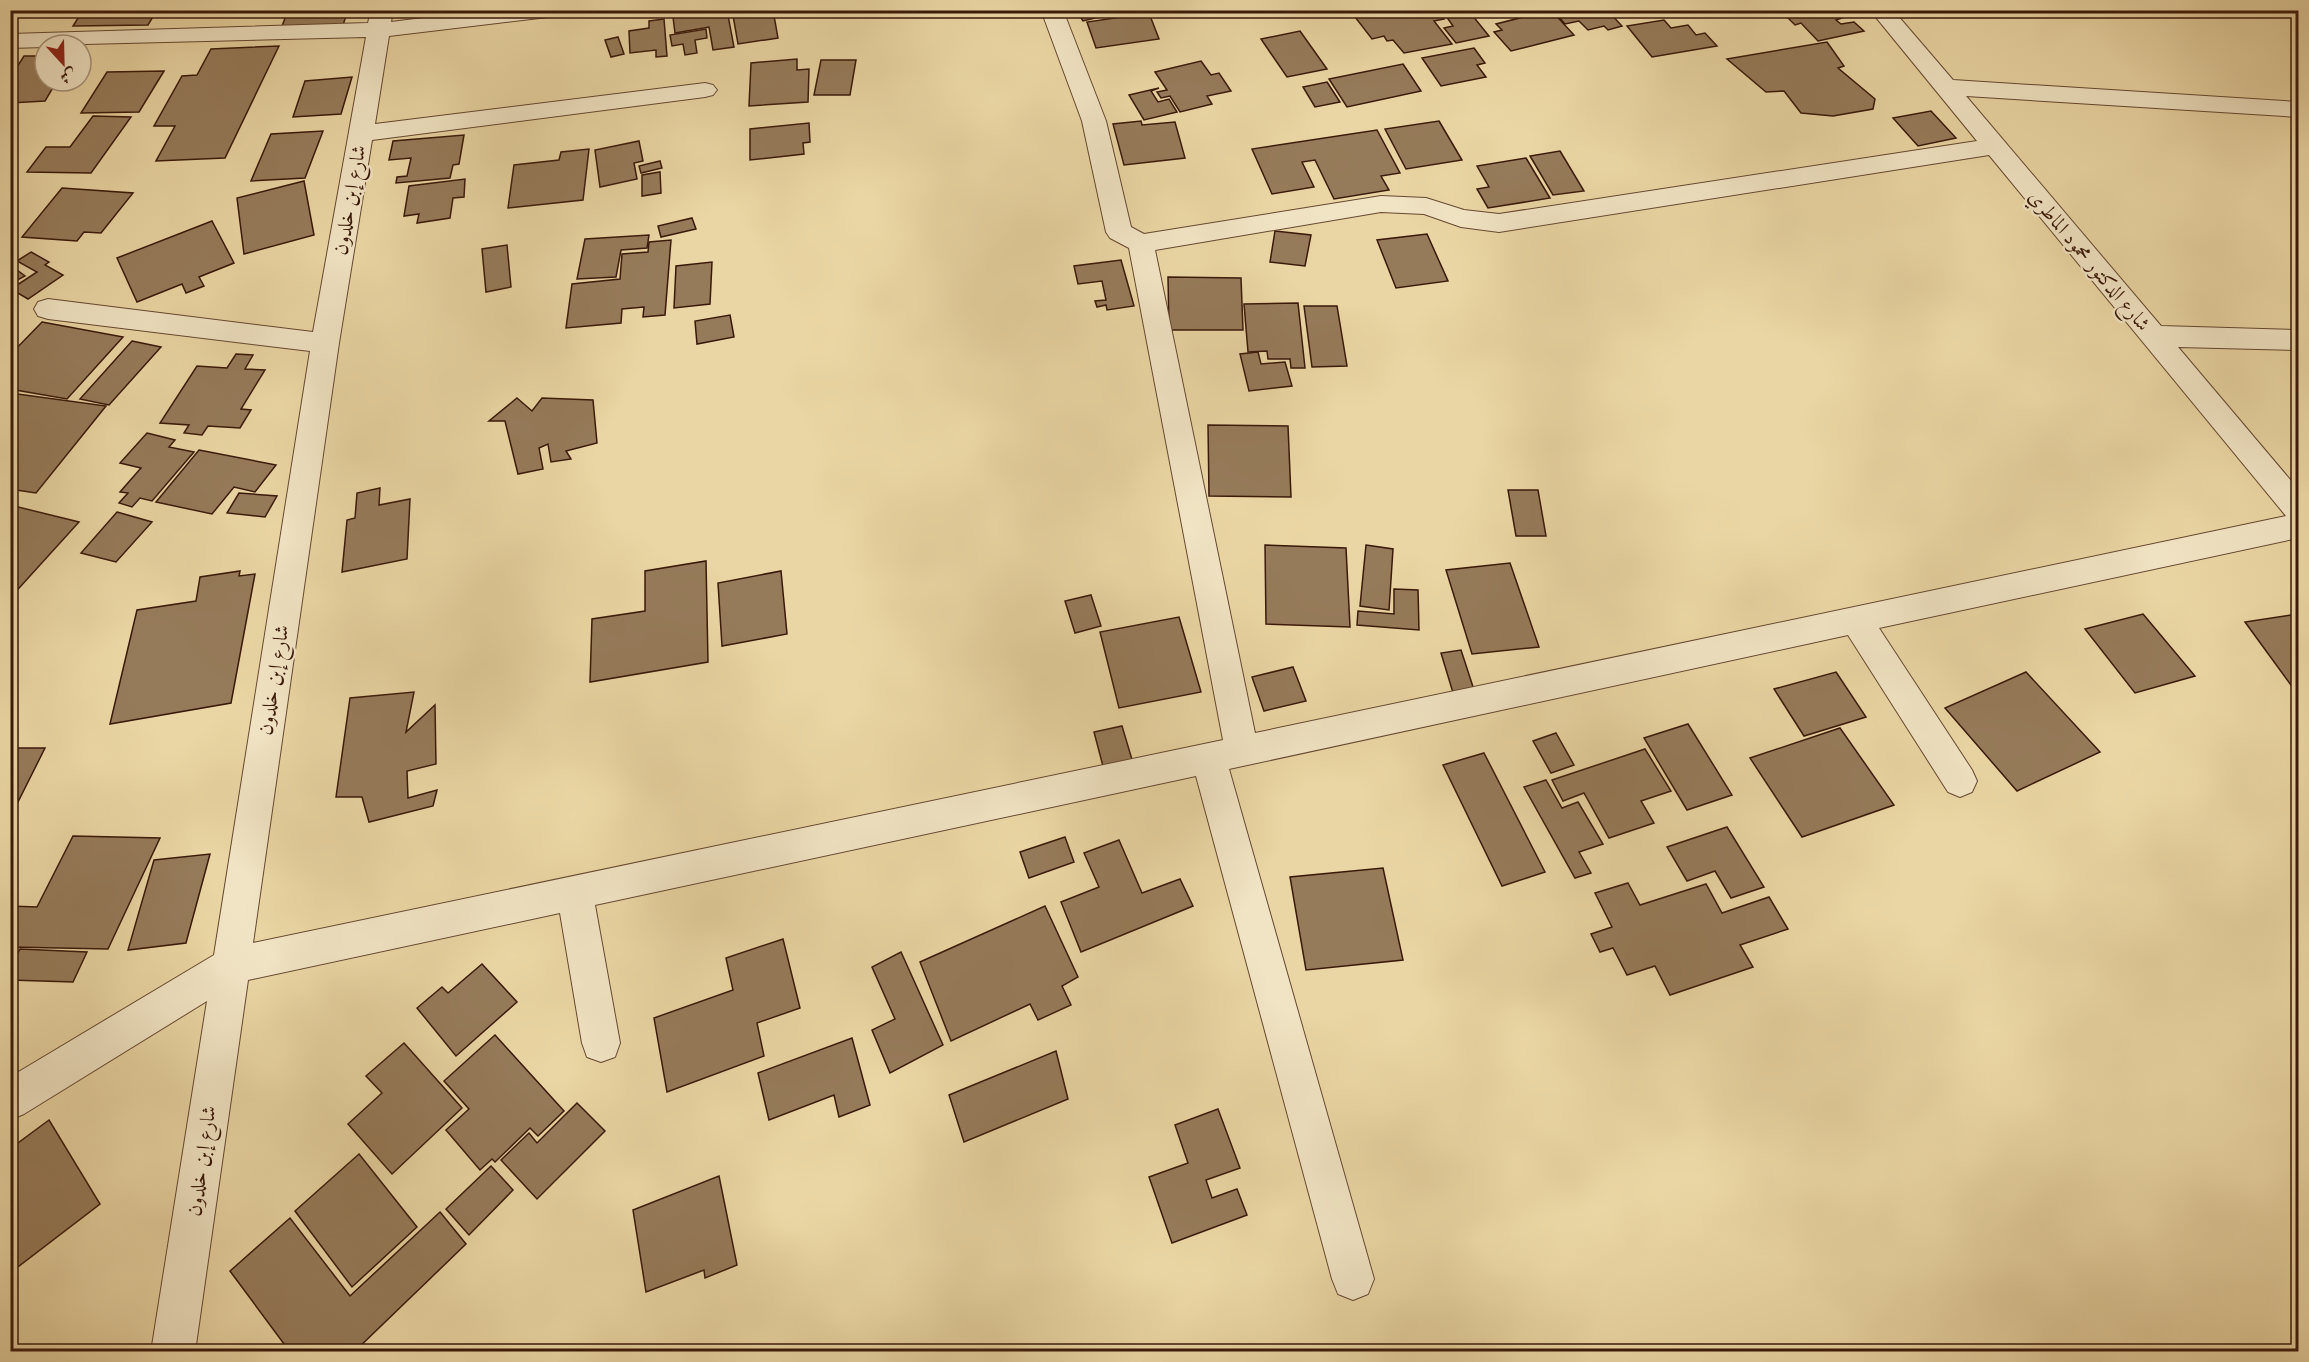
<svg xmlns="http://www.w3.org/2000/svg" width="2309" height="1362" viewBox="0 0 2309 1362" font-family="'Libre Caslon Text',Amiri,serif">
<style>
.building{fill:#967b5a;stroke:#3a190a;stroke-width:1.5}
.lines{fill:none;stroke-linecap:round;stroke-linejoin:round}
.street-casing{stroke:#664830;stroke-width:2}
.street{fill:#f1e4c4;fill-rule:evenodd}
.labels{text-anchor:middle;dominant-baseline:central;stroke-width:4.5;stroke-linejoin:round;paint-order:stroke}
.street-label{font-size:20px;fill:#3a190a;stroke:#f1e4c4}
</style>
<rect width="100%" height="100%" fill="#ead6a4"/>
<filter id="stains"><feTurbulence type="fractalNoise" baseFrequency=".00333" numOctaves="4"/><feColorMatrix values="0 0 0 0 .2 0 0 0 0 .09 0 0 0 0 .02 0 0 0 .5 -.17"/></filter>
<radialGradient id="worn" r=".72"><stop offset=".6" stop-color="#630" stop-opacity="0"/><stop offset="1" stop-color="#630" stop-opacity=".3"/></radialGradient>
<!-- building -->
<g class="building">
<path d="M83,10H157L148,25L73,26Z"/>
<path d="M288,10H348L343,25L281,29Z"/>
<path d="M716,10H727L734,47L713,50L709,27L675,33L673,17Z"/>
<path d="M732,10H773L778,38L738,44Z"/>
<path d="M1076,10H1129L1083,21Z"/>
<path d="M1364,10H1437L1444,19L1434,21L1452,44L1404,53L1393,40L1387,41L1384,36L1372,39L1355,17L1367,14Z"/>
<path d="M1454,10H1468L1489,36L1456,43L1444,28L1453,26L1446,16L1457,14Z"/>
<path d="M1551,10L1574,35L1511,51L1494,32L1502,30L1496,24Z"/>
<path d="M1553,10H1607L1622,26L1608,30L1604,26L1588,30L1579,21L1565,24Z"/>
<path d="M1762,10H1834L1842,18L1836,20L1841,24L1854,22L1864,31L1818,41L1801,23L1795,25L1783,13L1768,16Z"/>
<path d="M1149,13L1159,39L1096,48L1087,22Z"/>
<path d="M664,19L667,56L656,57V50L630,53L629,31L649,28V21Z"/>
<path d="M1664,20L1671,28L1688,25L1696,35L1705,33L1717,46L1652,57L1627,26Z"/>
<path d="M706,29L707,38L695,40L697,53L685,55L683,44L672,46L670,35Z"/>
<path d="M1300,31L1327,69L1287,77L1261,39Z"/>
<path d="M618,37L624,54L611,57L605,40Z"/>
<path d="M1827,42L1844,66L1838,68L1875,99L1873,109L1833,116L1801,113L1784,91L1766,92L1727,59Z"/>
<path d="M279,46L225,158L156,161L175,126H154L182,76L197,75L211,49Z"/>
<path d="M1474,48L1485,63L1477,65L1486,77L1441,86L1422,58Z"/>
<path d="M24,56H45V81H57L45,101L10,103V78Z"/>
<path d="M797,59V70L809,69L808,102L749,106L751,63Z"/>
<path d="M821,60H856L850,95H814Z"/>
<path d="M1201,61L1211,75L1219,73L1231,91L1207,96L1212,104L1180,112L1170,96L1161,98L1157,92L1167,90L1155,72Z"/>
<path d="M1403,64L1421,91L1347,107L1329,79Z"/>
<path d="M164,71L139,112L81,113L107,72Z"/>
<path d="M352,77L341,114L293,117L305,81Z"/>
<path d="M1327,82L1340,102L1315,107L1303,87Z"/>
<path d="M1159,88L1151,91L1158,102L1169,99L1177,112L1144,120L1129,95Z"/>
<path d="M1931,111L1956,138L1918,146L1893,118Z"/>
<path d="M93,116L131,117L91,173L27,172L46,147H70Z"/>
<path d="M1141,121L1142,125L1175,122L1185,158L1124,165L1113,124Z"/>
<path d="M1439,121L1462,160L1406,169L1385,129Z"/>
<path d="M809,123L810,142L803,143L804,154L750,160V129Z"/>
<path d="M1377,130L1400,173L1381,176L1389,190L1334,199L1315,160L1302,162L1314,187L1272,194L1252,149Z"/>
<path d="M323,131L305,178L251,181L271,134Z"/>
<path d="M464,135L459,164L453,165L450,178L396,183L397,177L407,176L411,158L389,160L393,141Z"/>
<path d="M639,141L643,161L634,163L637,179L600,187L595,150Z"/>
<path d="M589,149L583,200L508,208L514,165L559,160L561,152Z"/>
<path d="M1560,151L1584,191L1553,195L1530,156Z"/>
<path d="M1526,158L1550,198L1488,208L1477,189L1489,187L1477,166Z"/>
<path d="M660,161L662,168L641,173L639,166Z"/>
<path d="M660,172L661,193L642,196V175Z"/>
<path d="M465,179L464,197L453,198L450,218L417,223L419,214L404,216L409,186Z"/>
<path d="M304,181L314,235L244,254L237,198Z"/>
<path d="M62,188L133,193L101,233L84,232L77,241L22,237Z"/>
<path d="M692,218L696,229L661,237L658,226Z"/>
<path d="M212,221L234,263L199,277L204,286L186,293L182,284L137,302L117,258Z"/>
<path d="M1275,231L1311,235L1305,266L1270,262Z"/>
<path d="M1427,234L1448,281L1396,288L1377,240Z"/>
<path d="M649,235L647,248L621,250L616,277L577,279L585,239Z"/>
<path d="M671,240L665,315L643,317L644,307L622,309L621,323L566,328L572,284L620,279L622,254L648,252L649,242Z"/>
<path d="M507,245L511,287L486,292L482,249Z"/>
<path d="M31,252L49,262L45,265L63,275L28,299L11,289L37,272L17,261Z"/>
<path d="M1121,260L1134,306L1107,310L1106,305L1097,307L1095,301L1106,300L1102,281L1078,284L1074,266Z"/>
<path d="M712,262L710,304L674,308L676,266Z"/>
<path d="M10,265L25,276L10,284Z"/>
<path d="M1168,277L1241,278L1243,330H1169Z"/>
<path d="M1298,303L1305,368H1291L1290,359H1268L1267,351L1248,352L1244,304Z"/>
<path d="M1304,306H1337L1347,366L1312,367Z"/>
<path d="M730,315L734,337L697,344L695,321Z"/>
<path d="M42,322L123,337L67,399L10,389V370L16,365L10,364V355Z"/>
<path d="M132,341L161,347L109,405L80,399Z"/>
<path d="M1258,352L1261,364L1285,362L1292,386L1249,391L1240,354Z"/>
<path d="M236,354L253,355L245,369L265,370L241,409L251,410L240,428L208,426L202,435L184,433L189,425L160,423L197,366L227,368Z"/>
<path d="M10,393L106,406L36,493L10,489Z"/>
<path d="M517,398L532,411L542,398L593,400L597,443L566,451L571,459L551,462L548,444L539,448L543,469L518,474L505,421H489Z"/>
<path d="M1208,425L1288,426L1291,497L1209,496Z"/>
<path d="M147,433L175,440L169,447L194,452L152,501L140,498L132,507L119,503L128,493L120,492L141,468L120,463Z"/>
<path d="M199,450L276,465L255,492L234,487L212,514L156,502Z"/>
<path d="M380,488L379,505L410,499L407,559L342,572L347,520L355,518L357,493Z"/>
<path d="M1508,490H1538L1546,536H1516Z"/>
<path d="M239,493L277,496L265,517L227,513Z"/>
<path d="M10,505L79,522L10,598Z"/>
<path d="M117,512L152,522L116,562L81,553Z"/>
<path d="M1265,545L1346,548L1350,627L1266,624Z"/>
<path d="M1366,545L1393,549L1389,610L1360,606Z"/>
<path d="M706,561L708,662L590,682L592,619L645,611V571Z"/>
<path d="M1510,563L1539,647L1472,654L1446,570Z"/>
<path d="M240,571L239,576L255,574L231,703L110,724L137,610L196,601L200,577Z"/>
<path d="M781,571L787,634L722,646L718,583Z"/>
<path d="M1394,589L1418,590L1419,630L1357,625L1358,611L1394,614Z"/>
<path d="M1091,595L1101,626L1075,633L1065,601Z"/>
<path d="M2143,614L2195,676L2135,693L2085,629Z"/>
<path d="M2298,614V691L2296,692L2245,622Z"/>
<path d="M1179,617L1201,692L1119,708L1100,632Z"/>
<path d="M1461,650L1475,693L1454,696L1441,653Z"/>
<path d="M1293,667L1306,701L1264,711L1252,677Z"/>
<path d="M1836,672L1866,717L1804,736L1774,689Z"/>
<path d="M2026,672L2100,752L2017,791L1945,708Z"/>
<path d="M414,692L406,732L435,705L436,764L407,771L408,798L437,790L433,806L369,822L362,797H336L350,698Z"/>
<path d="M1688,724L1732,795L1687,810L1644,738Z"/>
<path d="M1122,726L1133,763L1104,770L1094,732Z"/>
<path d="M1840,728L1894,805L1802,837L1750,758Z"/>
<path d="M1556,733L1574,765L1551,773L1533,741Z"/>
<path d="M10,748H45L10,818Z"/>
<path d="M1645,749L1671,791L1641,801L1654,823L1609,838L1584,793L1563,801L1552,780Z"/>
<path d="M1484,753L1545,872L1502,886L1443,765Z"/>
<path d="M1546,780L1562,808L1578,802L1603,844L1579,852L1591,873L1575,878L1524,787Z"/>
<path d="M1727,827L1764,887L1731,898L1715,871L1687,881L1667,847Z"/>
<path d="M73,836L160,838L108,949L10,947V906L37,907Z"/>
<path d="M1065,837L1074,862L1029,878L1020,852Z"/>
<path d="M1119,840L1142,893L1180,879L1193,906L1081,952L1061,902L1099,887L1084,853Z"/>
<path d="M210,854L186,943L128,950L154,860Z"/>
<path d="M1383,868L1403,960L1306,970L1290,877Z"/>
<path d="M1628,883L1640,905L1706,884L1722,913L1769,897L1788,929L1740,945L1753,967L1670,995L1655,966L1627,975L1613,948L1600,952L1591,934L1612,927L1595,893Z"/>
<path d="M1045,906L1078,977L1062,986L1071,1005L1038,1020L1030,1004L951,1041L920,962Z"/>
<path d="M783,939L800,1008L757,1023L764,1056L667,1092L654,1018L733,990L726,958Z"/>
<path d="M20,949L87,952L73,982L10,980V968Z"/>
<path d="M901,952L943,1045L890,1073L872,1030L895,1019L872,967Z"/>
<path d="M482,964L517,1002L456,1056L417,1008L442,987L448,993Z"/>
<path d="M495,1035L564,1111L538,1136L530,1128L495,1162L492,1159L480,1170L446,1130L469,1109L444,1081Z"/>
<path d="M852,1038L870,1105L839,1117L834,1095L769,1120L758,1073Z"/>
<path d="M404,1043L462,1108L392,1174L348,1124L382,1093L366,1076Z"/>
<path d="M1056,1051L1068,1099L964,1142L949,1095Z"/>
<path d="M577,1103L605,1131L537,1199L501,1160L529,1133L537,1143Z"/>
<path d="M1218,1109L1240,1168L1206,1180L1212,1198L1237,1189L1247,1215L1172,1243L1149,1177L1188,1163L1175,1125Z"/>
<path d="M49,1120L100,1204L10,1273V1149Z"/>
<path d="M359,1154L417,1227L352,1287L295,1211Z"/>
<path d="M491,1166L513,1190L469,1235L446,1209Z"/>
<path d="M719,1176L737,1265L705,1278L704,1270L646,1292L633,1210Z"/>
<path d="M440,1212L466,1244L354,1352H290L230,1271L290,1218L350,1296Z"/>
</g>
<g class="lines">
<defs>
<path id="street" d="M371,10H393L391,22L486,10H559L556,15L548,17L389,36L375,124L705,83L713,85L717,90L713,95L705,97L372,140L339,343L253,943L1223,740L1129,248L1110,238L1106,232L1082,121L1041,10H1063L1106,121L1131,227L1144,234L1381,196L1426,198L1464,210L1499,214L1977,141L1870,10H1893L1953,80L2298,102V117L1966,96L2161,326L2298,330V350L2178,347L2298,489V538L1879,628L1972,770L1977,781L1972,792L1960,797L1948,792L1848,635L1229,769L1374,1279L1368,1294L1353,1300L1338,1294L1332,1279L1196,776L595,905L620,1043L615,1057L601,1062L587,1057L582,1043L560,913L248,980L195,1352H151L207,1001L24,1114L10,1120V1077L214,955L310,351L48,319L38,316L34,309L38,302L48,299L313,332L366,37L45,45V47L10,48V34L368,23ZM1989,155L2286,516L1255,733L1155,250L1381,212L1424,214L1461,227L1499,232Z"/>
</defs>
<!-- street casing -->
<use href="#street" class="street-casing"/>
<!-- street -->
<use href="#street" class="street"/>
</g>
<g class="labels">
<!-- street labels -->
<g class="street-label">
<text transform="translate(349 200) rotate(-80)">شارع إبن خلدون</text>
<text transform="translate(2090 260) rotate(50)">شارع الدكتور محمود الماطري</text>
<text transform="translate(273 680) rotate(-81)">شارع إبن خلدون</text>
<text transform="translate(201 1161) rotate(-82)">شارع إبن خلدون</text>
</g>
</g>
<!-- margin -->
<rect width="2309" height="1362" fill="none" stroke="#ead6a4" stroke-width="36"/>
<rect x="12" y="12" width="2285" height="1338" fill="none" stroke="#3a190a" stroke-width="3"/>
<rect x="18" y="18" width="2273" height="1326" fill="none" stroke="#3a190a" stroke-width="1.5"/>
<!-- north arrow -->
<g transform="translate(63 63) rotate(158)"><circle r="28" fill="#f1e4c4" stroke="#a8937a" stroke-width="1.5"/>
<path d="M0-4.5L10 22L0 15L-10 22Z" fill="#8f2418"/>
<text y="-9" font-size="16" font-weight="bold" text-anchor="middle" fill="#3a190a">ش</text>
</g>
<rect width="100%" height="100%" filter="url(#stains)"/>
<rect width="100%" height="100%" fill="url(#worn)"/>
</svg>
